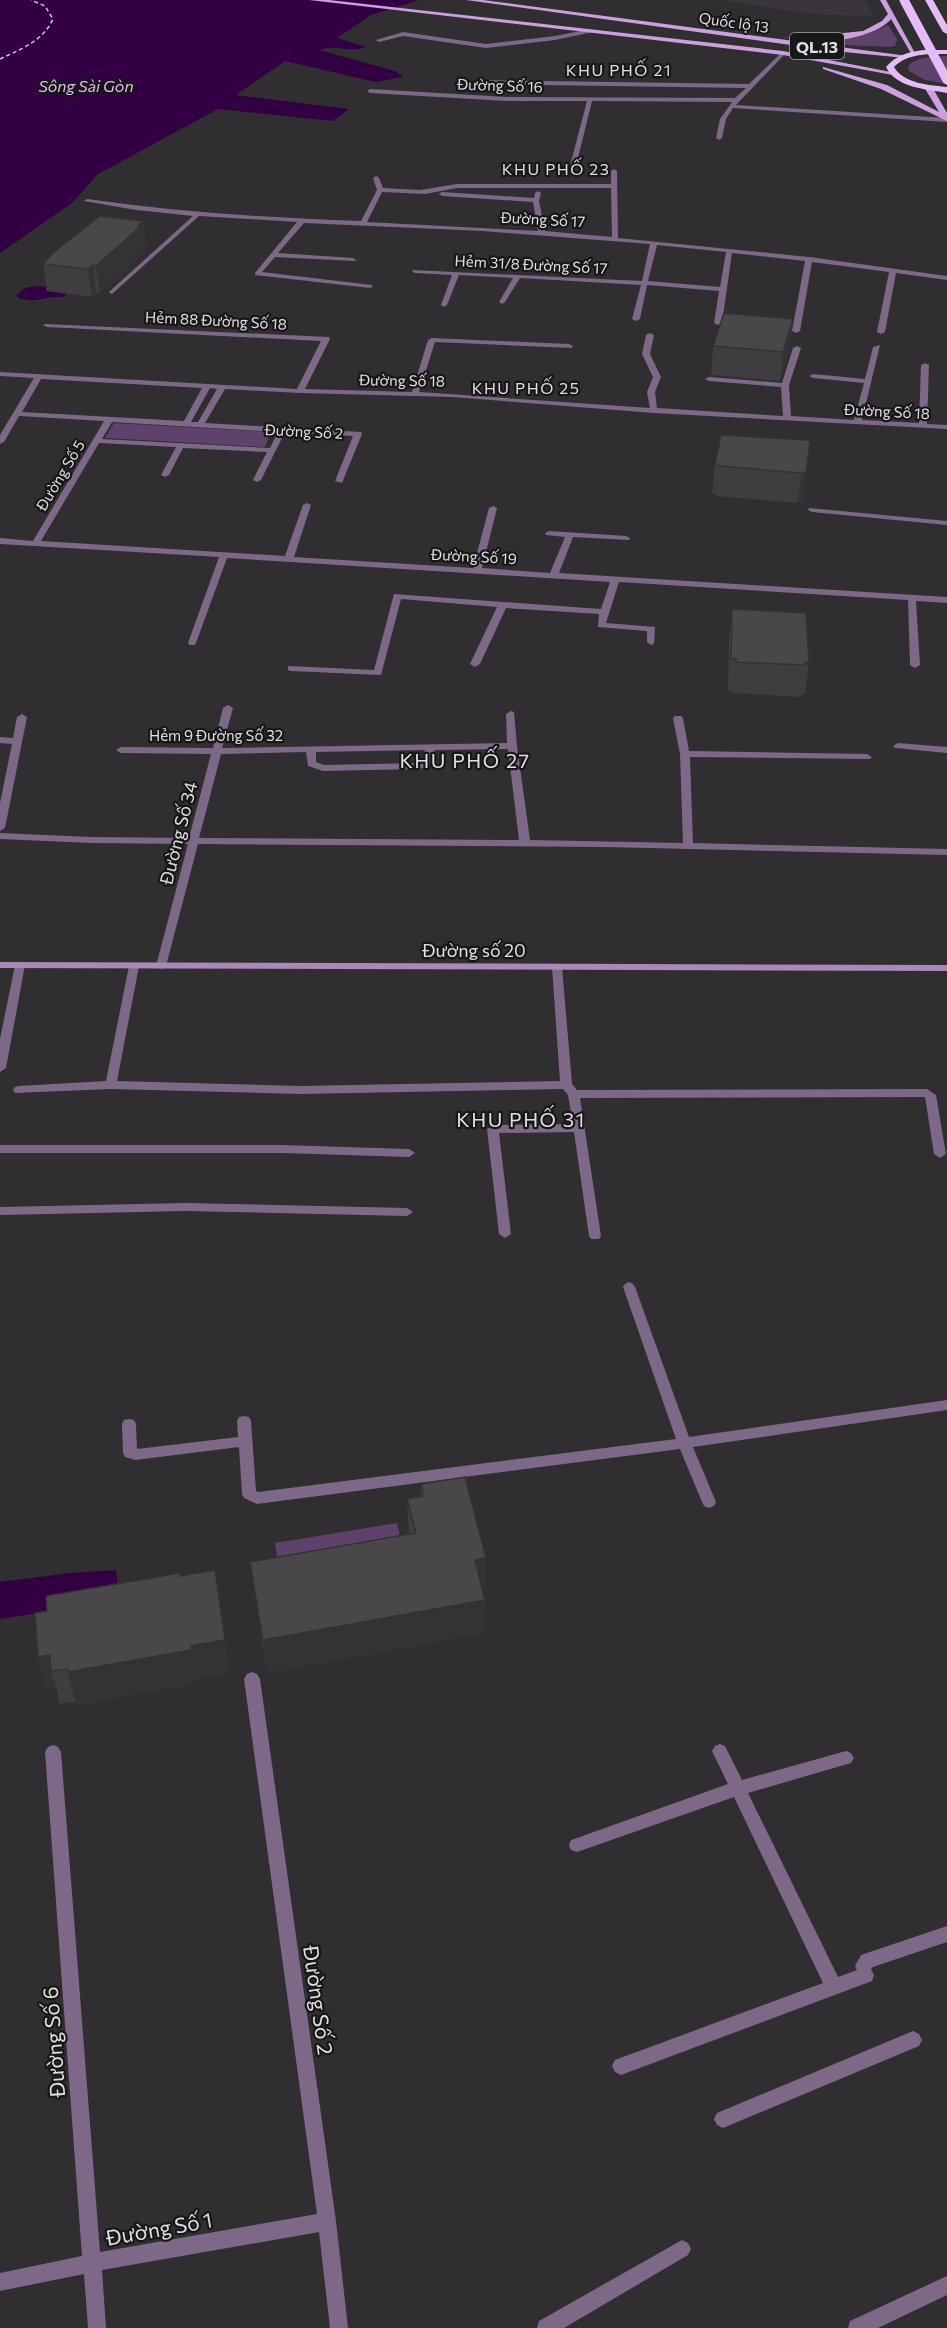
<svg xmlns="http://www.w3.org/2000/svg" width="947" height="2328" viewBox="0 0 947 2328" font-family="Commissioner,sans-serif">
<style>
.built{fill:#3a353d}
.green{fill:#5e426b}
.water{fill:#320042}
.lines{fill:none;stroke-linecap:round;stroke-linejoin:round}
.ferry{stroke:#e2baf3;stroke-width:1.5;stroke-dasharray:4 3;stroke-linecap:butt}
.street{fill:#7d6887;fill-rule:evenodd}
.secondary{fill:#aa88b8;fill-rule:evenodd}
.primary{fill:#cca0df;fill-rule:evenodd}
.highway{fill:#e5bcf8;fill-rule:evenodd}
.highway-bridge{stroke:#e5bcf8;stroke-width:9}
.wall{fill:#3f3d40}
.shaded-wall{fill:#333234}
.building{fill:#49474a;stroke:#333234;stroke-width:1.5}
.labels{text-anchor:middle;dominant-baseline:central;stroke-width:4.5;stroke-linejoin:round;paint-order:stroke}
.far-street-label{font-size:15px;fill:#e0dee0;stroke:#171718}
.shield{fill:#171718;stroke:#a4a2a4;stroke-width:1.5}
.shield-label{font-size:16px;font-weight:bold;fill:#e0dee0}
.far-neighbourhood-label{font-size:16px;letter-spacing:1.5px;fill:#e0dee0;stroke:#171718}
.far-water-label{font-size:16px;font-style:italic;fill:#e2baf3;stroke:#171718}
.street-label{font-size:18px;fill:#e0dee0;stroke:#171718}
.neighbourhood-label{font-size:20px;letter-spacing:1.5px;fill:#e0dee0;stroke:#171718}
.near-street-label{font-size:21px;fill:#e0dee0;stroke:#171718}
</style>
<rect width="100%" height="100%" fill="#302e31"/>
<!-- built -->
<path class="built" d="M721,0H864L874,17L803,13Z"/>
<!-- green -->
<g class="green">
<path d="M888,25L897,39L895,46L889,47L824,44L781,37C817,39 854,40 888,25Z"/>
<path d="M947,56V84L925,80L909,71L908,66C918,56 934,57 947,56Z"/>
<path d="M114,423L271,432L265,447L105,438Z"/>
<path d="M397,1523L406,1563L281,1584L275,1543Z"/>
</g>
<!-- water -->
<g class="water">
<path d="M0,0H419L371,15L337,38L366,47C350,53 335,44 319,50L395,71L403,77L376,82L285,61L236,95L349,109L333,121L218,109L98,174L72,203L0,253Z"/>
<path d="M36,286L48,287L45,291L67,294L63,297C47,295 31,306 16,296L25,288Z"/>
<path d="M116,1570L119,1600L0,1619V1582L70,1573Z"/>
</g>
<g class="lines">
<!-- ferry -->
<path class="ferry" d="M0,59C21,49 43,41 53,19L45,6L31,0"/>
<!-- street -->
<g class="street">
<path d="M591,29L593,32L555,40L486,48L403,36L379,42L376,40L403,32L486,44L555,36Z"/>
<path d="M783,51L785,54L736,105L947,118V122L733,108L726,119L722,138L719,140L716,138L720,119L732,102L592,101L576,166L573,168L570,166L587,101H507L370,93L367,91L370,89L507,97L735,98L746,88L479,84L476,82L479,80L749,84Z"/>
<path d="M614,169L617,171L618,238L809,257L947,276V280L896,273L885,332L881,334L877,332L889,272L812,262L800,331L796,333L792,331L805,261L732,253L722,323L718,325L714,323L719,291L647,285L640,319L636,321L632,319L641,285L520,278L505,302L502,304L499,302L513,278L459,275L447,305L444,307L441,305L452,275L415,273L412,271L413,270L642,281L650,244L482,231L304,223L278,253L353,258L356,260L355,261L275,257L262,272L372,285L373,286L370,288L255,275V273L297,222L199,216L112,294L109,292L110,291L193,216L136,210L84,201L87,199C178,212 270,218 361,221L377,190L373,178L376,176L379,178L383,188L420,190L457,184H611V171ZM457,188H611L612,237L545,231L539,201L541,193L538,191L535,193L534,198L442,192L439,194L442,196L533,202L538,231L367,222L382,192L425,194ZM657,245L726,252L720,287L648,281Z"/>
<path d="M45,324L329,337L330,339L305,389L412,392L428,340L432,338L569,344L573,346L572,348L435,342L419,392L650,408L647,392L653,377L642,354L646,335L650,333L654,335L650,354L661,377L655,392L657,408L783,416L781,387L709,381L705,379L709,377L782,383L793,348L797,346L801,348L789,385L791,416L854,420L864,383L813,378L809,376L813,374L865,379L873,347L880,345L862,420L919,423L921,365L925,363L929,365L927,424L947,425V429L654,413L453,397L300,393L225,389L205,423L361,432L362,434L342,483L335,481L353,436L285,432L261,480L257,482L253,480L267,452L183,448L169,475L165,477L161,475L176,447L99,443L41,541L285,556L303,505L307,503L311,505L294,557L473,568L489,508L493,506L497,508L482,568L550,573L565,537L546,535L545,533L549,531L626,536L630,538L629,540L573,537L559,573L947,597V603L916,601L920,665L915,668L910,665L908,600L619,582L606,623L655,627L654,644L651,645L647,642V631L598,627L599,614L506,608L480,664L475,667L470,664L497,607L401,599L381,675L291,671L288,670V666L374,670L394,594L601,609L610,582L227,558L196,643L195,645H189L188,643L219,557L0,544V538L33,541L104,421L19,416L4,442L0,444V435L34,378L0,376V372L297,389L321,341L47,327L43,325ZM41,379L202,388L184,421L22,412ZM210,388L217,389L198,422H191ZM112,422L278,432L270,448L102,439Z"/>
<path d="M809,508L947,521V525L812,512L808,510Z"/>
<path d="M228,705L233,708L222,748L507,743L506,714L511,711L514,712L517,746L530,840L683,843L680,754L673,718L675,716H681L683,718L689,751L867,754L872,757L870,759L690,757L693,843L947,849V855L605,847L198,844L166,966L161,969L157,968L156,966L188,844L91,843L0,839V833L91,837L189,838L211,754L121,753L116,750L121,747L213,748L223,708ZM508,749L519,840L199,838L221,754L306,752L308,766L323,771L418,769L429,767L435,750ZM425,750L422,763H418L324,765L316,762V752Z"/>
<path d="M22,714L27,717L5,828L0,831V803L12,744L0,743V737L13,738L17,717Z"/>
<path d="M898,743L947,747V753L895,748L893,746Z"/>
<path d="M20,962L25,965L6,1068L0,1072V1039L15,965Z"/>
<path d="M134,963L139,966L117,1081L300,1086L560,1081L552,967L557,964L562,967L572,1084L577,1090L927,1089L936,1095L946,1154L940,1158L934,1154L925,1097L580,1098L601,1236L599,1239H591L589,1236L574,1132L499,1133L511,1234L505,1238L499,1234L487,1129L493,1125L573,1124L568,1095L563,1089L300,1094L111,1089L15,1093L13,1090L15,1087L19,1086L106,1081L129,966Z"/>
<path d="M0,1145H282L409,1149L415,1153L409,1157L282,1153H0Z"/>
<path d="M186,1203L407,1208L413,1212L407,1216L186,1211L0,1215V1207Z"/>
<path d="M629,1282L633,1284L635,1287L689,1437L947,1400V1410L693,1447L716,1502L714,1506L709,1508L704,1506L702,1502L680,1449L257,1504L244,1498L242,1494L239,1447L135,1460L125,1457L123,1453L122,1424L124,1420L129,1419L134,1420L136,1424L137,1449L238,1437L237,1421L239,1417L244,1416L249,1417L251,1421L256,1491L258,1492L676,1439L623,1287L625,1284Z"/>
<path d="M252,1672L257,1674L260,1679L336,2221L348,2328H330L319,2232L102,2270L106,2328H88L84,2274L0,2291V2273L82,2256L45,1752L48,1747L53,1745L58,1747L61,1752L100,2252L317,2214L244,1679L247,1674Z"/>
<path d="M720,1744L725,1746L742,1780L846,1751L851,1753L854,1758L851,1763L748,1793L838,1977L857,1970L855,1966L861,1955L947,1926V1942L873,1967L871,1969L874,1975L872,1981L621,2075L615,2072L612,2066L615,2060L823,1983L734,1797L577,1852L571,1850L569,1845L571,1840L577,1838L728,1784L712,1751L715,1746Z"/>
<path d="M913,2031L919,2034L922,2040L919,2046L723,2128L717,2125L714,2119L717,2113Z"/>
<path d="M682,2240L688,2243L691,2249L688,2255L564,2328H537L539,2321Z"/>
<path d="M947,2276V2295L878,2328H848L850,2321Z"/>
</g>
<!-- secondary -->
<path class="secondary" d="M0,962L947,965V971L0,968Z"/>
<!-- primary -->
<g class="primary">
<path d="M309,0H329L783,51L896,73L893,75L783,55Z"/>
<path d="M466,0H483L908,56L905,58L834,51Z"/>
<path d="M880,0H886L916,55H912L891,19C876,37 823,47 804,37L863,31L882,21L888,14Z"/>
<path d="M823,67L887,85L939,112L924,87L931,85L947,113V121L881,89L823,69Z"/>
</g>
<!-- highway -->
<g class="highway">
<path d="M925,0H933L947,25V34L943,32Z"/>
<path d="M924,50H947V54C928,54 908,53 894,67C904,84 930,85 947,87V93C926,89 896,88 886,67C896,55 909,52 924,50Z"/>
</g>
<!-- highway-bridge -->
<path class="highway-bridge" d="M904,0L947,80"/>
</g>
<!-- wall -->
<g class="wall">
<path d="M146,247L143,250V253L100,293H96L92,297L47,291L43,264Z"/>
<path d="M793,319L790,347L780,381L711,375L713,346Z"/>
<path d="M807,440L803,502L798,503L716,496V494H712L715,464Z"/>
<path d="M732,609L809,663L805,695L801,694V697L733,693V691H728L729,641Z"/>
<path d="M421,1484L486,1558V1591L483,1592L485,1600V1633L267,1673L255,1596L250,1562L409,1534L407,1499L421,1496Z"/>
<path d="M180,1576L230,1673L196,1679L197,1683L76,1705L75,1702L60,1704L56,1688L46,1690L38,1657Z"/>
</g>
<!-- shaded-wall -->
<g class="shaded-wall">
<path d="M143,221L146,247L143,250V253L100,293L96,266Z"/>
<path d="M93,265L96,293L92,297L88,269Z"/>
<path d="M793,319L790,347L780,381L783,352Z"/>
<path d="M810,442L803,502L798,503L801,473Z"/>
<path d="M486,1558V1591L475,1593V1560Z"/>
<path d="M215,1570L230,1673L196,1679L191,1646Z"/>
<path d="M485,1600V1633L267,1673L263,1640Z"/>
<path d="M191,1650L197,1683L76,1705L68,1672Z"/>
<path d="M50,1655L51,1671L56,1688L46,1690L38,1657Z"/>
</g>
<!-- building -->
<g class="building">
<path d="M100,216L143,221L138,226H141L96,266L93,265L88,269L43,264L54,252Z"/>
<path d="M724,313L793,319L783,352L713,346Z"/>
<path d="M721,435L807,440L810,442L806,472L801,473L719,466V465L715,464Z"/>
<path d="M732,609L806,613L809,663L805,662V665L736,662V659H731Z"/>
<path d="M465,1477L486,1558L475,1560L485,1600L263,1640L250,1562L416,1533L407,1499L424,1496L421,1484Z"/>
<path d="M215,1570L225,1640L191,1646V1650L68,1672V1669L51,1671L50,1655L38,1657L35,1613L47,1611L46,1596L180,1573V1576Z"/>
</g>
<g class="labels">
<!-- far-street labels -->
<g class="far-street-label">
<text transform="translate(734 22) rotate(8)">Quốc lộ 13</text>
<text transform="translate(500 85) rotate(2)">Đường Số 16</text>
<text transform="translate(543 219) rotate(3)">Đường Số 17</text>
<text transform="translate(531 264) rotate(3)">Hẻm 31/8 Đường Số 17</text>
<text transform="translate(216 320) rotate(3)">Hẻm 88 Đường Số 18</text>
<text transform="translate(402 380) rotate(1)">Đường Số 18</text>
<text transform="translate(887 411) rotate(3)">Đường Số 18</text>
<text transform="translate(304 431) rotate(3)">Đường Số 2</text>
<text transform="translate(60 475) rotate(-59)">Đường Số 5</text>
<text transform="translate(474 556) rotate(3)">Đường Số 19</text>
<text x="216" y="735">Hẻm 9 Đường Số 32</text>
</g>
<!-- shield labels -->
<rect class="shield" x="790" y="33" width="54" height="26" rx="4.5"/>
<g class="shield-label">
<text x="817" y="46">QL.13</text>
</g>
<!-- far-neighbourhood labels -->
<g class="far-neighbourhood-label">
<text x="619" y="69">KHU PHỐ 21</text>
<text x="556" y="168">KHU PHỐ 23</text>
<text x="526" y="387">KHU PHỐ 25</text>
</g>
<!-- far-water labels -->
<g class="far-water-label">
<text x="86" y="85">Sông Sài Gòn</text>
</g>
<!-- street labels -->
<g class="street-label">
<text transform="translate(178 833) rotate(-76)">Đường Số 34</text>
<text x="474" y="950">Đường số 20</text>
</g>
<!-- neighbourhood labels -->
<g class="neighbourhood-label">
<text x="465" y="760">KHU PHỐ 27</text>
<text x="521" y="1119">KHU PHỐ 31</text>
</g>
<!-- near-street labels -->
<g class="near-street-label">
<text transform="translate(319 2000) rotate(82)">Đường Số 2</text>
<text transform="translate(53 2042) rotate(-94)">Đường Số 6</text>
<text transform="translate(159 2228) rotate(-10)">Đường Số 1</text>
</g>
</g>
</svg>
